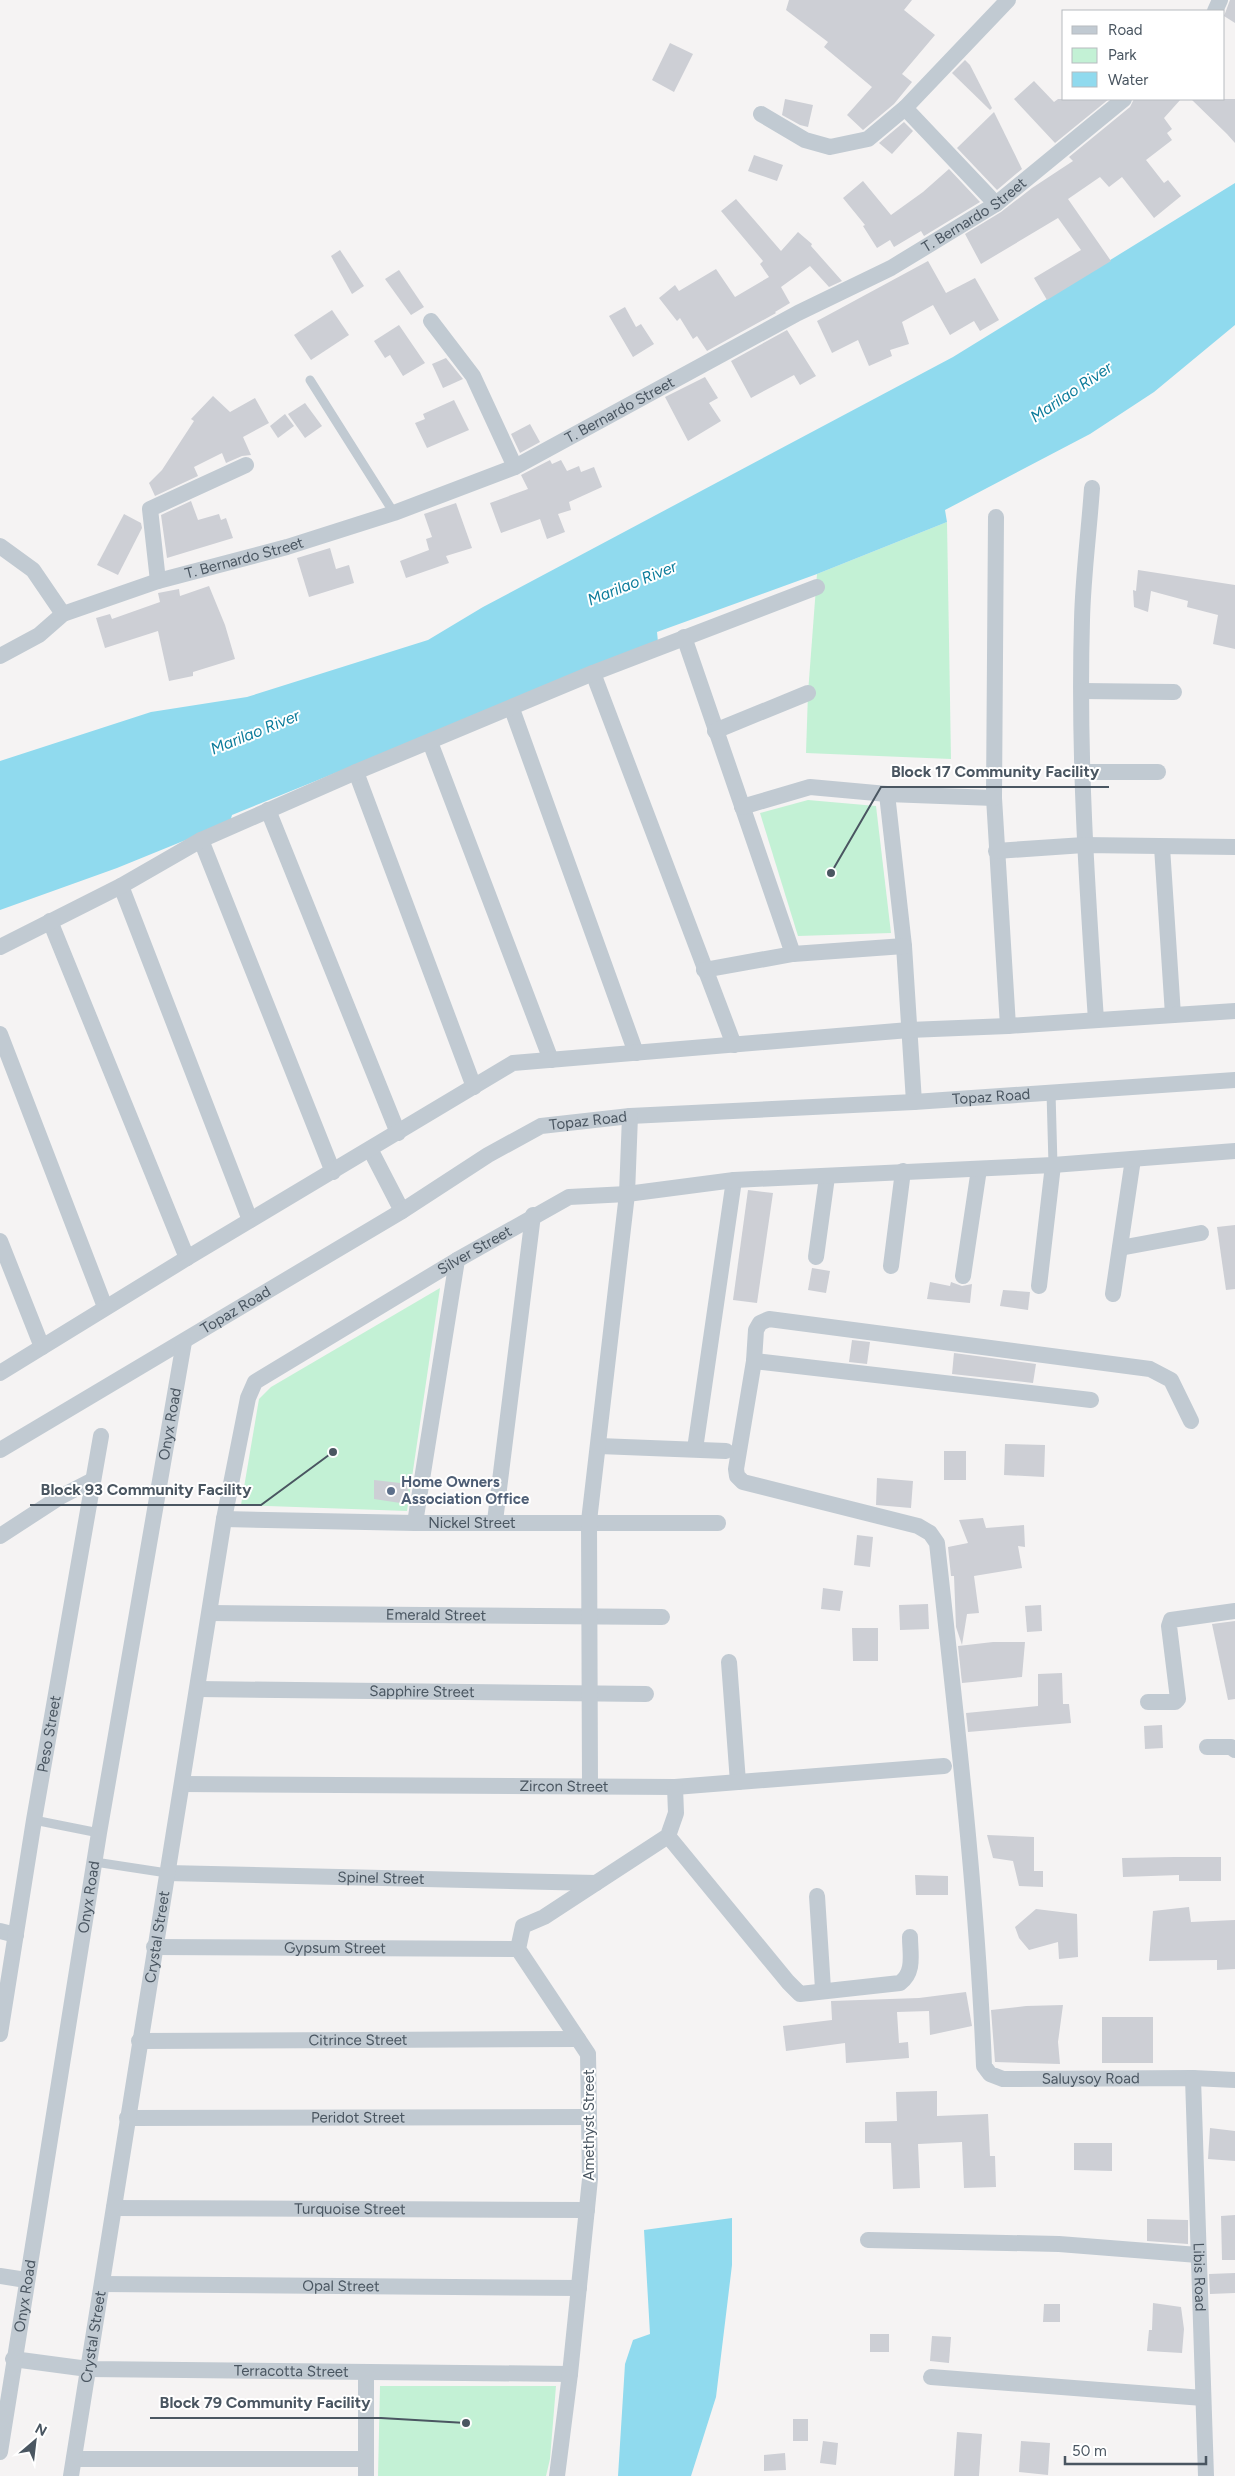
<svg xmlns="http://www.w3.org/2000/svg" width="1235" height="2476" viewBox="0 0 1235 2476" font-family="Figtree,sans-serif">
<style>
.green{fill:#c3f1d5}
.water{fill:#90daee}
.building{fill:#cdcfd5}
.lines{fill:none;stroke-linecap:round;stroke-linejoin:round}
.service{stroke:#c1cad2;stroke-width:9}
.minor{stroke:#c1cad2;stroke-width:16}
.service-dot{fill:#5c6f8a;stroke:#fff;stroke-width:2}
.labels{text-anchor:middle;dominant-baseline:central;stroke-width:4;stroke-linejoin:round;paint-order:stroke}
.street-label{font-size:15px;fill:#4a5661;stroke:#fff}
.service-label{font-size:15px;font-weight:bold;fill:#4e5e75;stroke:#fff;text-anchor:start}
.water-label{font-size:16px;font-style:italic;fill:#0c7c9b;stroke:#fff}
.leader{fill:none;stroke:#4a5661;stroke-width:2}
.callout-dot{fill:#4a5661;stroke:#fff;stroke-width:2}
.callout-label{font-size:16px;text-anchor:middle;font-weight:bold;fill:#4a5661;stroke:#fff;stroke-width:4;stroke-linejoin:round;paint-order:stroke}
</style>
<rect width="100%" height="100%" fill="#f5f3f3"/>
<!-- green -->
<g class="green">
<path d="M947,522L951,759L806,753L808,693L817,574Z"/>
<path d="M808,800L876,806L891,933L798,936L760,813Z"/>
<path d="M440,1288L407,1511L241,1505L259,1399L271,1387Z"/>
<path d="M380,2386H556L550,2459L546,2476H378Z"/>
</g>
<!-- water -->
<g class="water">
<path d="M1235,183V325L1154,392L1090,434L945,510L947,522L817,574L657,632L658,642L232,815L230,822L117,868L0,910V761L151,712L247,697L428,640L483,607L953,357Z"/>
<path d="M732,2218V2265L716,2397L691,2476H618L625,2364L633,2340L650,2334L644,2230Z"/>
</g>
<!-- building -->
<g class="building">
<path d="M789,0H912L904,10L935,35L902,74L912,82L894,104L863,130L847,115L872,87L824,47L828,42L786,10Z"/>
<path d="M1230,0H1235V23L1224,16Z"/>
<path d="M670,43L693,54L674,92L652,80Z"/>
<path d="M965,60L970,65L992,108L990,110L952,73Z"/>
<path d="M1034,81L1054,102L1058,99H1109L1055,143L1014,99Z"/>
<path d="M785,99L813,105L808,127L800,125L782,115Z"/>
<path d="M1134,99H1181L1164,118L1172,129L1167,133L1172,140L1146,160L1164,183L1168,180L1181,196L1154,218L1122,177L1109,187L1100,177L1068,199L1111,261L1047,300L1034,278L1081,250L1058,218L981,264L965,234L1001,212L1032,188L1073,161L1069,157L1130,107Z"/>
<path d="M1191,99H1235V143L1227,134Z"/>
<path d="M994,112L1022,169L997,190L957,148Z"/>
<path d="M904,122L913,131L892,154L879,143Z"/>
<path d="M754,155L783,165L777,181L748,171Z"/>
<path d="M949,169L980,202L924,236L921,231L894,247L890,240L877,248L863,226L865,225L843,198L863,181L891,215L923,192Z"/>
<path d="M736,199L781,251L798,232L812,244L811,246L842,281L829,287L810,266L781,287L790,303L775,312L776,313L707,351L697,336L693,339L680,318L677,321L659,298L675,285L679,291L716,269L735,297L769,277L760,264L763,261L721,211Z"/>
<path d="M340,250L364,286L352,294L331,256Z"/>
<path d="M928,261L946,293L975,278L999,320L980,331L974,321L950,335L933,305L902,322L909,344L890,350L892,356L869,366L858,340L832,353L817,321Z"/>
<path d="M399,270L424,307L411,315L385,279Z"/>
<path d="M625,307L636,327L641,324L654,344L633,357L609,316Z"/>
<path d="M332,310L349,335L311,360L294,335Z"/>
<path d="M399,325L425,363L403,376L390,355L385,358L374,341Z"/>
<path d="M787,330L816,376L800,385L794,375L751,398L731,361Z"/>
<path d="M446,358L463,379L443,388L432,364Z"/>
<path d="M705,377L718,398L709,403L721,421L688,441L665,397Z"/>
<path d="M213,396L230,412L255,398L269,423L243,437L251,455L242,456L226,463L222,453L194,467L198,476L155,496L149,483L162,470L194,421L191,419Z"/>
<path d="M454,400L469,430L427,448L415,423L425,419L423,414Z"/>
<path d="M305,403L322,426L305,438L288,414Z"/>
<path d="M285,414L294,426L278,438L270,426Z"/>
<path d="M530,424L540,442L520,453L511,434Z"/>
<path d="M550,460L552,464L561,460L567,471L579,466L581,472L594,467L602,487L569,502L571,510L558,514L565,532L547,539L540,519L501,533L490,503L528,489L521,475Z"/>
<path d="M191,501L198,520L219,514L221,520L226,518L233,538L167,558L161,515Z"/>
<path d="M456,503L472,548L446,556L449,563L406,578L400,561L429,550L426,539L432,537L424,514Z"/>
<path d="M124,514L141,523L142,528L118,575L97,565Z"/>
<path d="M330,548L336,569L349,565L354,583L309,597L297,558Z"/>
<path d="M1138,570L1235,585V649L1213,644L1218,615L1187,607L1188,601L1151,591L1148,612L1134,607L1133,590L1136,591Z"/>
<path d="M209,586L225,625L235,659L193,672V676L169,681L158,631L105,648L96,618L110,614L112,619L160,602L158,593L179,589L180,596Z"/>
<path d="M748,1190L773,1193L757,1303L733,1300Z"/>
<path d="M1235,1225V1289L1226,1290L1217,1227Z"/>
<path d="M812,1268L830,1271L826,1293L808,1290Z"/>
<path d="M930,1282L950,1286L951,1282L962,1286L972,1284L970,1303L927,1299Z"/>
<path d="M1003,1290L1030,1292L1028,1310L1000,1306Z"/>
<path d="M852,1340L870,1342L867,1364L849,1362Z"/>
<path d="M954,1353L1036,1364L1033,1383L952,1374Z"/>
<path d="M1005,1444L1045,1445L1044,1477L1004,1475Z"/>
<rect x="944" y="1451" width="22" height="29"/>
<path d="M877,1478L913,1481L911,1508L876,1505Z"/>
<path d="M374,1480L409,1484L407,1504L374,1499Z"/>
<path d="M983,1518L986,1528L1024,1525L1025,1547L1018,1546L1022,1568L974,1576L979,1613L967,1614L962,1645L956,1627L954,1576H951L948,1547L968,1543L959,1520Z"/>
<path d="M857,1535L873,1537L870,1567L854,1565Z"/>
<path d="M823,1588L843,1591L840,1611L821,1609Z"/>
<path d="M928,1604L929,1629L900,1630L899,1605Z"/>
<path d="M1041,1605L1042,1631L1027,1632L1025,1606Z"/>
<path d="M1235,1621V1699L1228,1700L1212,1624Z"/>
<path d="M852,1628H878V1661H853Z"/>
<path d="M993,1642H1025L1022,1677L962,1683L958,1646Z"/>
<path d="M1062,1673L1063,1704H1069L1071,1723L968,1732L966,1713L1038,1706V1674Z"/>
<path d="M1162,1725L1163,1748L1145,1749L1144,1726Z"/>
<path d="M987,1835L1034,1837V1871H1043V1887L1019,1886L1013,1861L993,1858Z"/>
<path d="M1174,1857H1221V1881H1179V1875L1123,1877L1122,1858Z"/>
<path d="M915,1875L948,1876V1895H916Z"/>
<path d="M1189,1907L1191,1922L1235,1920V1969L1217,1970V1960L1149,1961L1153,1911Z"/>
<path d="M1036,1909L1077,1914L1078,1957L1059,1959L1058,1942L1029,1950L1019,1938L1015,1927Z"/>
<path d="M966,1992L972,2026L930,2035L929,2011L897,2012L899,2043L908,2042L909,2058L846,2063L845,2043L786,2051L783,2026L832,2020L831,2001L919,1998Z"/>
<path d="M1063,2005L1058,2042L1060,2064L995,2062L991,2010L1026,2006Z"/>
<rect x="1102" y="2017" width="51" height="46"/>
<path d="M937,2091V2116L988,2114L990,2156H995L996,2187L964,2188L962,2142L918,2144L920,2188L893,2189L891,2143H865V2122L897,2121L896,2092Z"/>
<path d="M1210,2128L1235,2131V2161L1208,2159Z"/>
<path d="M1074,2143H1112V2171L1074,2170Z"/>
<path d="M1235,2215V2260H1222L1221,2216Z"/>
<path d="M1147,2219L1188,2220V2244L1147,2241Z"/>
<path d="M1235,2273V2293L1210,2294L1209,2274Z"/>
<path d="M1153,2303L1181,2307L1184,2329L1182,2353L1147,2351L1149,2330H1152Z"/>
<path d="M1044,2304H1060V2322H1043Z"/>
<rect x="870" y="2334" width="19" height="18"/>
<path d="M932,2336L951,2337L949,2363L930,2361Z"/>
<rect x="793" y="2419" width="15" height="22"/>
<path d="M957,2432L982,2434L979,2476H954Z"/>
<path d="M823,2441L838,2443L836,2465L820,2463Z"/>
<path d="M1021,2441L1050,2443L1048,2475L1019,2472Z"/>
<path d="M785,2453L786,2470L764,2471V2455Z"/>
</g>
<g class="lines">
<!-- service -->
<g class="service">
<path d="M310,380L394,513"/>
<path d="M1051,1092L1053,1165"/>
<path d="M34,1820L99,1833"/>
<path d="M95,1862L167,1873"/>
</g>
<!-- minor -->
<g class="minor">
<path d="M1215,11L1220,0"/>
<path d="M761,114L805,140L830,147L868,139L905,108"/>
<path d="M996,204L905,108L1008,0"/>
<path d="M431,321L473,376L515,467"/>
<path d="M1092,488C1089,532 1083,576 1082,620C1078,754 1087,887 1096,1020"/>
<path d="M996,517L994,798L1008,1026"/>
<path d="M0,546L33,570L63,614"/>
<path d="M158,581L150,509L246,465"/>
<path d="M684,637L793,954"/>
<path id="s1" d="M0,656L39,635L63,614L158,581L287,547L394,513L515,467L798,313L891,268L996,204L1124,99"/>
<path d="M593,673L734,1045"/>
<path d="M1082,691L1174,692"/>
<path d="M512,709L636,1053"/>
<path d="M715,731L808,693"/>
<path d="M430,742L551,1060"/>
<path d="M356,772L474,1087"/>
<path d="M1083,772H1158"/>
<path d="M887,794L904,946L914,1102"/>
<path d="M742,807L810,787L887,794L994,798"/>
<path d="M268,810L398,1133"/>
<path d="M201,840L333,1172"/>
<path d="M1162,847L1173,1015"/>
<path d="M996,851L1084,845L1235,847"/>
<path d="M121,886L250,1220"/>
<path d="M50,921L187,1258"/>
<path d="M0,947L121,886L201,840L356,772L593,673L817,587"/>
<path d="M704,970L793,954L904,946"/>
<path d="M0,1034L105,1307"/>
<path d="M370,1149L402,1211"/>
<path d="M0,1241L42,1347"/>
<path d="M1120,1248L1201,1233"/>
<path d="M816,1257L827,1177"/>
<path d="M891,1266L903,1171"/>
<path d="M963,1276L979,1169"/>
<path d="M1039,1286L1053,1165"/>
<path d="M1113,1294L1133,1159"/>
<path d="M754,1361L1091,1400"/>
<path d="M0,1373L187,1258L513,1063L909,1030L1008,1026L1235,1011"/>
<path id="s2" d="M1191,1421L1171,1380L1150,1369L769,1319L760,1323L756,1330L754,1361L736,1469L737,1476L743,1482L918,1526L930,1533L937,1543C956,1717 977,1891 984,2066L990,2074L1003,2079L1193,2078L1235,2080"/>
<path d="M599,1446L726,1451"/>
<path d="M695,1449L734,1180"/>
<path id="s3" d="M0,1450L402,1211L488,1155L541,1126L630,1116L914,1102L1235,1080"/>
<path id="s4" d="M224,1519L415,1523H718"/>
<path d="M495,1521L533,1215"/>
<path d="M415,1523L457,1260"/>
<path d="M0,1536L60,1497L91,1481"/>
<path id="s5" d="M210,1613L662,1617"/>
<path d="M729,1662L738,1782"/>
<path id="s6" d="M198,1689L646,1694"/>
<path d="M1148,1702H1175L1178,1699L1169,1626L1171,1620L1235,1611"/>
<path d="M1207,1747H1231L1235,1750"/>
<path id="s7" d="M183,1784L675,1787L944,1766"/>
<path d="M590,1785L589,1521L627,1194L630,1116"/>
<path d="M668,1836L788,1982L800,1994L900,1983C915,1972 910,1954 910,1937"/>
<path id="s8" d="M167,1873L596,1883"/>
<path d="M817,1896L823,1989"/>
<path d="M0,1931L16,1935"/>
<path id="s9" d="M154,1947L518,1949"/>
<path id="s10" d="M0,2034L34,1820L101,1436"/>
<path id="s11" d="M139,2041L578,2039"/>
<path id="s12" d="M1193,2078L1206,2476"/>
<path id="s13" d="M127,2118L589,2117"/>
<path id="s14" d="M114,2208L587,2210"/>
<path d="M868,2240L1059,2244L1198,2255"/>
<path d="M0,2276L26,2280"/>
<path id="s15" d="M102,2284L579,2288"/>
<path id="s16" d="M13,2359L88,2369L570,2374"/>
<path d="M931,2377L1203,2398"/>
<path id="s17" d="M0,2452L99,1833L184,1342"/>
<path d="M74,2459H366"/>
<path id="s18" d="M71,2476L224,1519L248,1398L255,1382L457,1260L569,1197L627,1194L734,1180L1053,1165L1235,1151"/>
<path d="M366,2476V2372"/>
<path d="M557,2476L570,2374L590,2179L588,2054L518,1949L523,1926L544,1917L668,1836L676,1813L675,1787"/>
</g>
</g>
<!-- markers -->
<circle class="service-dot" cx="391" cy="1491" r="5"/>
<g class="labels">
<!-- street labels -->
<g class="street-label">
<text stroke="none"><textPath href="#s1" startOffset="1076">T. Bernardo Street</textPath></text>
<text stroke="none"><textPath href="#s1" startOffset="671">T. Bernardo Street</textPath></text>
<text stroke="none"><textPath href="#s1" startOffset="266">T. Bernardo Street</textPath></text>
<text stroke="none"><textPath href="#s3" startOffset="1082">Topaz Road</textPath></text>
<text stroke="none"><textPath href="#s3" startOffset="678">Topaz Road</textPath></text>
<text stroke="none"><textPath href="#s18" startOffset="1366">Silver Street</textPath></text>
<text stroke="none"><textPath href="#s3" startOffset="274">Topaz Road</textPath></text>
<text stroke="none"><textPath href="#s17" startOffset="1042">Onyx Road</textPath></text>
<text stroke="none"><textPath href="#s4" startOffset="248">Nickel Street</textPath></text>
<text stroke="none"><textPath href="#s5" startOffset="226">Emerald Street</textPath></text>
<text stroke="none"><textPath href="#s6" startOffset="224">Sapphire Street</textPath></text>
<text stroke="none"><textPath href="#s10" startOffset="304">Peso Street</textPath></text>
<text stroke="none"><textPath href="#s7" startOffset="381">Zircon Street</textPath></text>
<text stroke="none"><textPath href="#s8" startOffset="214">Spinel Street</textPath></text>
<text stroke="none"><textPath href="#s17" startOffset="562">Onyx Road</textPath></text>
<text stroke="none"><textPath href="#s18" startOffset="546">Crystal Street</textPath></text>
<text stroke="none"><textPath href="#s9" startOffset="181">Gypsum Street</textPath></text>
<text stroke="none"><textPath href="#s11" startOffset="219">Citrince Street</textPath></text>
<text stroke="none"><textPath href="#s2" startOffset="1471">Saluysoy Road</textPath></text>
<text stroke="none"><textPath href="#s13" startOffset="231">Peridot Street</textPath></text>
<text transform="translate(589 2125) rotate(-90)">Amethyst Street</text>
<text stroke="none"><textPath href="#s14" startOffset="236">Turquoise Street</textPath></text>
<text stroke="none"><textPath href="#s12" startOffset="199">Libis Road</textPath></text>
<text stroke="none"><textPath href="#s15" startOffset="239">Opal Street</textPath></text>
<text stroke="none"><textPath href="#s17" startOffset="158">Onyx Road</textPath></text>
<text stroke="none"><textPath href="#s18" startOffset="141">Crystal Street</textPath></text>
<text stroke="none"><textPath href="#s16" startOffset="279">Terracotta Street</textPath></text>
</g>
<!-- service labels -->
<g class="service-label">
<text x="401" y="1482">Home Owners<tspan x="401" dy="17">Association Office</tspan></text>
</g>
<!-- water labels -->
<g class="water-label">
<text transform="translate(1071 392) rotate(-34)">Marilao River</text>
<text transform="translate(632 583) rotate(-22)">Marilao River</text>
<text transform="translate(255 732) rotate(-22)">Marilao River</text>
</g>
</g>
<!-- callouts -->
<path class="leader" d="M831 873L881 787H1109M333 1452L261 1505H30M466 2423L381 2418H150"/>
<g class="callout-dot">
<circle cx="831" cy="873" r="5"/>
<circle cx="333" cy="1452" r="5"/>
<circle cx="466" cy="2423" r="5"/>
</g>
<g class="callout-label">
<text x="995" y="777">Block 17 Community Facility</text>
<text x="146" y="1495">Block 93 Community Facility</text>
<text x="265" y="2408">Block 79 Community Facility</text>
</g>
<!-- legend -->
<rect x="1062" y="10" width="162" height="90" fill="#ffffff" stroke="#b7bbc0"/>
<rect x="1072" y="26" width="25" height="8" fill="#c1cad2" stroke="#b7bbc0"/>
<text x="1108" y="35" font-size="15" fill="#4a5661">Road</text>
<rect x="1072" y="48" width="25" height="15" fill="#c3f1d5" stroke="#b7bbc0"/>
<text x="1108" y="60" font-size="15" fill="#4a5661">Park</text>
<rect x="1072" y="72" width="25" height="15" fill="#90daee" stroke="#b7bbc0"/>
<text x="1108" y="85" font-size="15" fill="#4a5661">Water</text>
<!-- north arrow -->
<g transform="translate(35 2441) rotate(28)" stroke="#ffffff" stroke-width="4" paint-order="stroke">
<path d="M0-4L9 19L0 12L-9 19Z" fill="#4a5661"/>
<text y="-8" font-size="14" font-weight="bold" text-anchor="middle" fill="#4a5661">N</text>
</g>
<!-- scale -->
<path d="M1065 2456v8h141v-8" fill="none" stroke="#4a5661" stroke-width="2.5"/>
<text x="1072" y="2456" font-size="15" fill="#4a5661" stroke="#ffffff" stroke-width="4" paint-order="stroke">50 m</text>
</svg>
